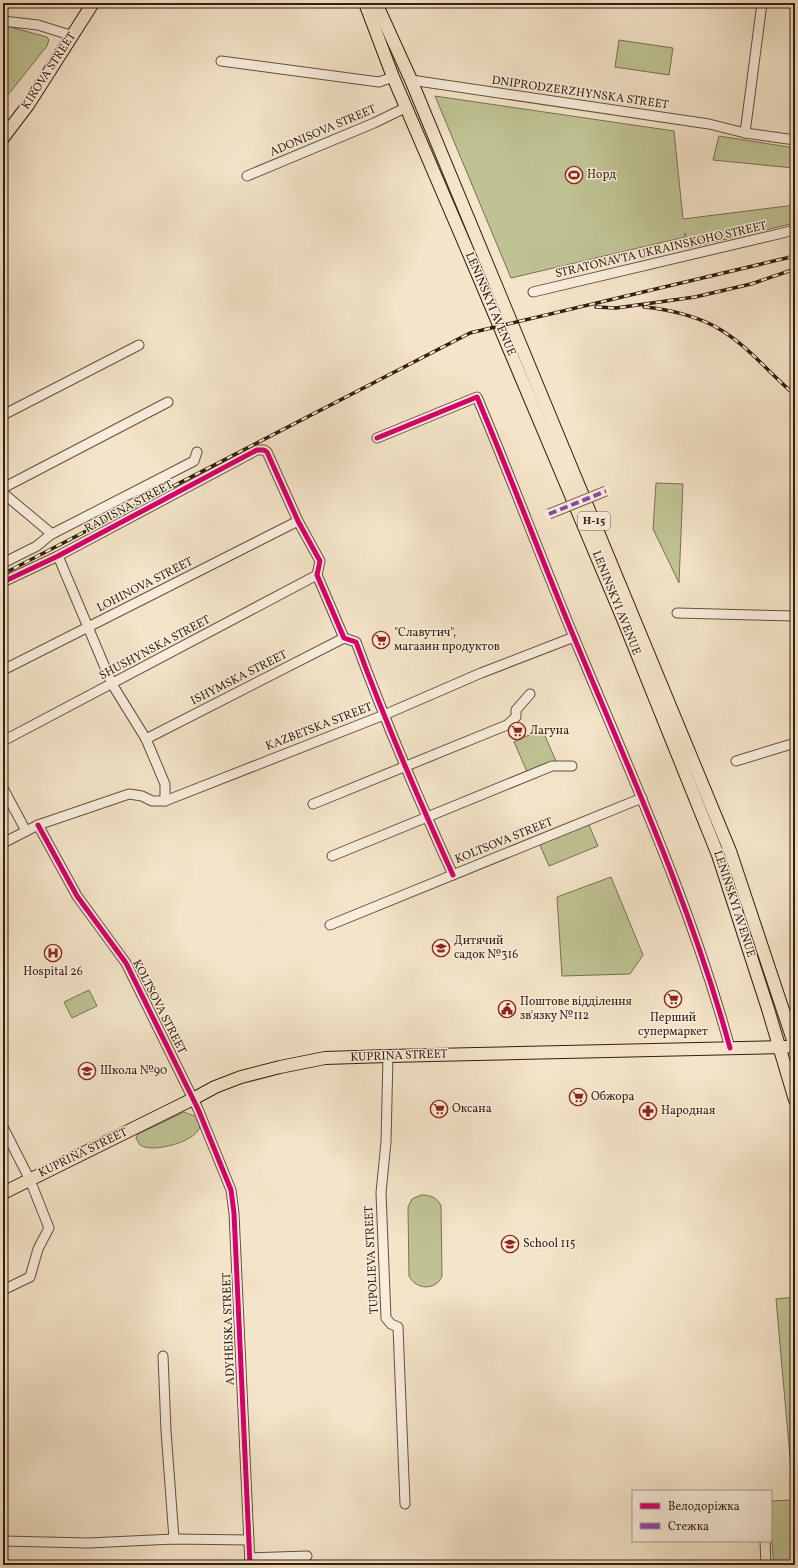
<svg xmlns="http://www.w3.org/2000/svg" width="798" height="1568" viewBox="0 0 798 1568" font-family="Vollkorn,serif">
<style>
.green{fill:#bfc394;stroke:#7a7050}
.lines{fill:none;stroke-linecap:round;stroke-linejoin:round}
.minor-casing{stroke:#664f3c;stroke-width:11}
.major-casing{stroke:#361d0d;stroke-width:14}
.minor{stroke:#f8eddc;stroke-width:9}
.major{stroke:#f4e4c9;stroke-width:12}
.rail-casing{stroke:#361d0d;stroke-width:3.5}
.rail{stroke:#f8eddc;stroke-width:2;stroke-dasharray:6;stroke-linecap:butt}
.minor-bridge-casing{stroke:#664f3c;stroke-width:11;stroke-linecap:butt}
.minor-bridge{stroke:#f8eddc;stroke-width:9}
.quiet{stroke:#8e44ad;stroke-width:4;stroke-dasharray:8 4;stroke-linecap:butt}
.cycleway-casing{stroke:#f8eddc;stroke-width:8}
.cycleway{stroke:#d6006c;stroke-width:5}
.labels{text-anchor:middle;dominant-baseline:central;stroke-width:3;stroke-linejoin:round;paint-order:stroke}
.shield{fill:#f8eddc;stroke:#705b4b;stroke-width:1}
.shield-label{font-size:11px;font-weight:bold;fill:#361d0d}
.street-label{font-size:12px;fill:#361d0d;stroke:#f8eddc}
.poi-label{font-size:12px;fill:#361d0d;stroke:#f8eddc;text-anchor:start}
</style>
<rect width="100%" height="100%" fill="#f4e4c9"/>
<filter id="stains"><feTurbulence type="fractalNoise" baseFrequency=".005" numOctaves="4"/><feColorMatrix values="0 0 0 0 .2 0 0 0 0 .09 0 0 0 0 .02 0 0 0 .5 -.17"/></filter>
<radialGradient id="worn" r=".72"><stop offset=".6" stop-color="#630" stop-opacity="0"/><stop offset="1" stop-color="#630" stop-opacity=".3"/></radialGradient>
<!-- green -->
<g class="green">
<path d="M3,25L47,37L49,40L47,46L3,101Z"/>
<path d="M619,40L673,48L669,75L615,67Z"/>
<path d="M435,96L674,131L683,219L795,205V223L688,248L685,233V237L511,278Z"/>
<path d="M719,136L795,148V176L793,168L713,160Z"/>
<path d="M656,483L683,484L679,583L653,529Z"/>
<path d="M542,729L556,761L528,774L514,742Z"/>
<path d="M588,823L598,846L549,866L539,843Z"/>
<path d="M611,877L643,955L630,974L562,976L557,897Z"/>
<path d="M89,990L97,1006L72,1018L64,1002Z"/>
<path d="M184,1112L197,1117C198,1119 200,1122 200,1125C200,1141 152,1154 140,1145L136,1138L138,1134Z"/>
<path d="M421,1195C430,1195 437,1197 441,1206L442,1276C436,1291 416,1290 409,1276L408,1207L412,1199Z"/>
<path d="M795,1297V1491H793L776,1299Z"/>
<path d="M795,1500V1565H774L771,1533V1501Z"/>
</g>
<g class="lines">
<defs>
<g id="minor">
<path d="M3,21L38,25L73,36"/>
<path d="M221,61L379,82L393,77"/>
<path d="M411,80L709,124L745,133L795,140"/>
<path d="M745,133L762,3"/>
<path d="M247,176L374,123L407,107"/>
<path d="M533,292L795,230"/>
<path d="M3,415L139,345"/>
<path d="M377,438L477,397C513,482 545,569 581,654C635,783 693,912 730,1048"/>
<path d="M3,488L168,402"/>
<path d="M3,493L52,534"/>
<path d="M58,556L112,684L146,739L165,784V801"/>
<path d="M3,563L37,546L50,535L194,461L197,452"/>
<path d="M3,582L58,556L257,450H264L267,452L298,521L320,561L317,575L344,638L356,642C385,721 418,798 453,875"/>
<path d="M677,613L795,616"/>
<path d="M3,670L298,521"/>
<path d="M146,739L344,638"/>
<path d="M3,741L317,575"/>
<path d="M736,761L795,743"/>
<path d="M3,788L26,831"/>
<path d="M313,804L507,725L516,717V710L530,694"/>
<path d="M38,825L77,896L126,963L198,1109L231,1190L234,1213L250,1565"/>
<path d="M3,843L38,825L129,794L142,796L152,801H165L384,715L481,673L574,637"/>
<path d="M332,856L552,766H572"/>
<path d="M330,925L642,798"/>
<path d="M388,1056L386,1142L381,1193L386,1318L391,1324L398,1327L405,1504"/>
<path d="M3,1127L30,1180L49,1228L38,1249L30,1277L3,1290"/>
<path d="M163,1356L166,1431L174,1539"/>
<path d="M3,1541L88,1543L174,1539L249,1540"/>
<path d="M765,1541L766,1565"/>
<path d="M250,1558L307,1556"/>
</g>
<g id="major">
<path d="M365,3L393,77L469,254L623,619L718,855L768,1009L795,1100"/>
<path d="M376,3L411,80L730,851L795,1046"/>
<path d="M3,138L28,105L93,3"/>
<path d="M3,1193L193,1099L215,1087L241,1077L280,1067L325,1058L388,1056L786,1047"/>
</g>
</defs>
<!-- minor casing -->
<use href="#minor" class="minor-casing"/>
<!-- major casing -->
<use href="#major" class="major-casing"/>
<!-- minor -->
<use href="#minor" class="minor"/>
<!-- major -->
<use href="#major" class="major"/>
<defs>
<g id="rail">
<path d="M596,307L616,308L695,297L751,284L795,269"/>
<path d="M644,307C668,309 701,317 721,330C749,347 770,374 795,395"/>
<path d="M3,574L470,333L795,256"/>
</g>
</defs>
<!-- rail casing -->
<use href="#rail" class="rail-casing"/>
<!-- rail -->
<use href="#rail" class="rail"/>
<defs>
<path id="minor-bridge" d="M549,514L606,491"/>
</defs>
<!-- minor-bridge casing -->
<use href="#minor-bridge" class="minor-bridge-casing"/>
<!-- minor-bridge -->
<use href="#minor-bridge" class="minor-bridge"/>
<!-- quiet -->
<path class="quiet" d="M549,514L606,491"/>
<defs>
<g id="cycleway">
<path d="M377,438L477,397C513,482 545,569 581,654C635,783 693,912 730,1048"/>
<path d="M3,582L58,556L257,450H264L267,452L298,521L320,561L317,575L344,638L356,642C385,721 418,798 453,875"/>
<path d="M38,825L77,896L126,963L198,1109L231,1190L234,1213L250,1565"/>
</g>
</defs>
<!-- cycleway casing -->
<use href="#cycleway" class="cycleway-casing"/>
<!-- cycleway -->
<use href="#cycleway" class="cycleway"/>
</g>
<!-- icons -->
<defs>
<symbol id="stadium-ring" viewBox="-11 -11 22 22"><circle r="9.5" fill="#f8eddc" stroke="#8f2418" stroke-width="1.5"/><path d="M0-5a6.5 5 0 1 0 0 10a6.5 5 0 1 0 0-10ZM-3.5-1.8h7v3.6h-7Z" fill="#8f2418"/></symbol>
<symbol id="supermarket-ring" viewBox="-11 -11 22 22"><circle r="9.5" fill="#f8eddc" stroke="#8f2418" stroke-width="1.5"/><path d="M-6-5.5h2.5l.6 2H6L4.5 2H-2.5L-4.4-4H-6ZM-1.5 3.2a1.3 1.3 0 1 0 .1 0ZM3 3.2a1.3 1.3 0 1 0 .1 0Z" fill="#8f2418"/></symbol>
<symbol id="school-ring" viewBox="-11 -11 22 22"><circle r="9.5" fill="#f8eddc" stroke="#8f2418" stroke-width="1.5"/><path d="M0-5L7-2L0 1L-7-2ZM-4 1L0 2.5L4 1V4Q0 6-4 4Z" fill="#8f2418"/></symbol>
<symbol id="hospital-ring" viewBox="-11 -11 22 22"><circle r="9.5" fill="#f8eddc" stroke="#8f2418" stroke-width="1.5"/><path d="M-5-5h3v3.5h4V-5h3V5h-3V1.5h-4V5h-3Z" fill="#8f2418"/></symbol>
<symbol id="civic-ring" viewBox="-11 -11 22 22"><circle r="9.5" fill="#f8eddc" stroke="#8f2418" stroke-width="1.5"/><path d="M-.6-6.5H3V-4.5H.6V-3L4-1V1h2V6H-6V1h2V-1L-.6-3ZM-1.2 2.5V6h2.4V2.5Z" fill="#8f2418"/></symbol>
<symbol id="pharmacy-ring" viewBox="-11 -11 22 22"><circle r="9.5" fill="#f8eddc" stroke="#8f2418" stroke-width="1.5"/><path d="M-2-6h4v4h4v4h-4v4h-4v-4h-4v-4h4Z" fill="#8f2418"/></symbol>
</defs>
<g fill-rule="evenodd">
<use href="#stadium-ring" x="564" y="165" width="20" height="20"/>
<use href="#supermarket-ring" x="371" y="630" width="20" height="20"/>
<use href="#supermarket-ring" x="507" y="721" width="20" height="20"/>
<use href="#school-ring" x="431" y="938" width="20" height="20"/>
<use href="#hospital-ring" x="43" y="943" width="20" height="20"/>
<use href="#supermarket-ring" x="663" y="989" width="20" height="20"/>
<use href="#civic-ring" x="497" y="999" width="20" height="20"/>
<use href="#school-ring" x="77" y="1061" width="20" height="20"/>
<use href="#supermarket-ring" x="568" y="1087" width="20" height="20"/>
<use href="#supermarket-ring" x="429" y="1099" width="20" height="20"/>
<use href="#pharmacy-ring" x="638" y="1101" width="20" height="20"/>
<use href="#school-ring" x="500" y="1234" width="20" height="20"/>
</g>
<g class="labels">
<!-- shield labels -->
<rect class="shield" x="578" y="512" width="32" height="18" rx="3"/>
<g class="shield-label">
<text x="594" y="521">Н-15</text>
</g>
<!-- street labels -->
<g class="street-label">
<text transform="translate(49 71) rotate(-57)">KIROVA STREET</text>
<text transform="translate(580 93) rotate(8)">DNIPRODZERZHYNSKA STREET</text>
<text transform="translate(323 131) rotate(-23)">ADONISOVA STREET</text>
<text transform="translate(661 250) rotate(-13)">STRATONAVTA UKRAINSKOHO STREET</text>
<text transform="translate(490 304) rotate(67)">LENINSKYI AVENUE</text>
<text transform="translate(129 507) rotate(-28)">RADISNA STREET</text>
<text transform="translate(145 585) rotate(-27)">LOHINOVA STREET</text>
<text transform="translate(616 603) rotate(68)">LENINSKYI AVENUE</text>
<text transform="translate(155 648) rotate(-28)">SHUSHYNSKA STREET</text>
<text transform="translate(239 678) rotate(-27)">ISHYMSKA STREET</text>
<text transform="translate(319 727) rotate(-21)">KAZBETSKA STREET</text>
<text transform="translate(504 841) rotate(-22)">KOLTSOVA STREET</text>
<text transform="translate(734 904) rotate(72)">LENINSKYI AVENUE</text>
<text transform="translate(159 1007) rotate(63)">KOLTSOVA STREET</text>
<text transform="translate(399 1056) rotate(-2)">KUPRINA STREET</text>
<text transform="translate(83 1153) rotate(-26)">KUPRINA STREET</text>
<text transform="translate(372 1260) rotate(-93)">TUPOLIEVA STREET</text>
<text transform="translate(229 1329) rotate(-92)">ADYHEISKA STREET</text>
</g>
<!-- poi labels -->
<g class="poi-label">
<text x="587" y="175">Норд</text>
<text x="394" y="633">"Славутич",<tspan x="394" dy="14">магазин продуктов</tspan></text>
<text x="530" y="731">Лагуна</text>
<text x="454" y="941">Дитячий<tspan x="454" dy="14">садок №316</tspan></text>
<text x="53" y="972" text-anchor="middle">Hospital 26</text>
<text x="520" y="1002">Поштове відділення<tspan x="520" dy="14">зв'язку №112</tspan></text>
<text x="673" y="1018" text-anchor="middle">Перший<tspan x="673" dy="14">супермаркет</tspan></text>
<text x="100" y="1071">Школа №90</text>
<text x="591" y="1097">Обжора</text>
<text x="452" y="1109">Оксана</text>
<text x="661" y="1111">Народная</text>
<text x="523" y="1244">School 115</text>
</g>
</g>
<!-- margin -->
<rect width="798" height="1568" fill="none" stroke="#f4e4c9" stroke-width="16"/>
<rect x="4" y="4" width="790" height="1560" fill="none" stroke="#361d0d" stroke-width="2"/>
<rect x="8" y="8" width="782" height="1552" fill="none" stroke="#361d0d"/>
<!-- legend -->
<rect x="632" y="1490" width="140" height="52" fill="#f8eddc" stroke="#aa9a89"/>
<rect x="640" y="1503" width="20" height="6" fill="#d6006c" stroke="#aa9a89"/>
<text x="668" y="1510" font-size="12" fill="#361d0d">Велодоріжка</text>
<rect x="640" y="1523" width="20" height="6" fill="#8e44ad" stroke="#aa9a89"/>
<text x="668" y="1530" font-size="12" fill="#361d0d">Стежка</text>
<rect width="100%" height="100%" filter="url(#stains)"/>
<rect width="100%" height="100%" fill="url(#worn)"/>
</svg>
